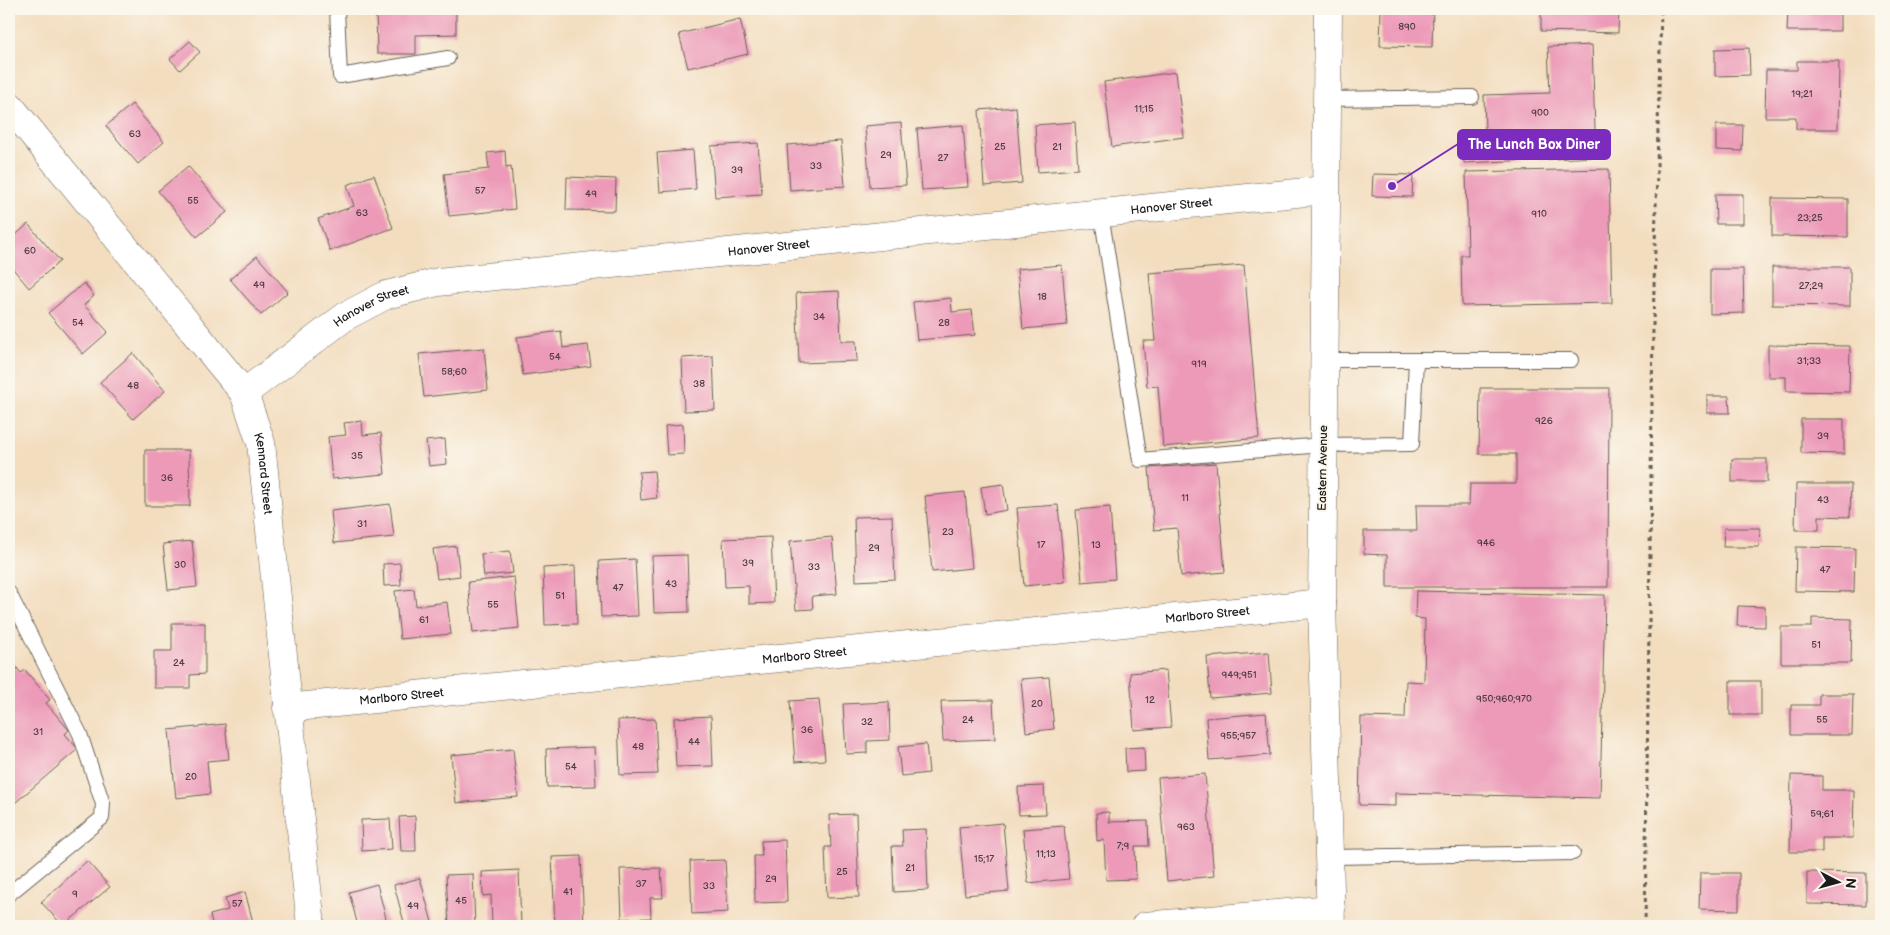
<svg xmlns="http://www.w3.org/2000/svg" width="1890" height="935" viewBox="0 0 1890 935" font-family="'Balsamiq Sans',sans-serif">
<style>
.building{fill:#ec9ab8}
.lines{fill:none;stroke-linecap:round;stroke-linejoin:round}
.lane-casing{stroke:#676055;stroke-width:16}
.street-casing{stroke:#676055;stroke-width:29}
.primary-casing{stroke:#676055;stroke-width:29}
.path{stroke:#676055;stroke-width:3;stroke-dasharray:4 4;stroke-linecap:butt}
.lane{stroke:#fff;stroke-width:14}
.street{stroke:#fff;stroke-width:28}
.primary{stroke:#fff;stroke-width:28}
.labels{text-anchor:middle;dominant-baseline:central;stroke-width:4;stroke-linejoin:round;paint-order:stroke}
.number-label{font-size:10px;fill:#503c43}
.street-label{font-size:12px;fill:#1c1c1c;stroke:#fbf7ec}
.leader{fill:none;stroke:#7b2cbf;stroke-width:2}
.callout-dot{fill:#7b2cbf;stroke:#fbf7ec;stroke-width:2}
.callout{fill:#7b2cbf;stroke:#7b2cbf;stroke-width:2}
.callout-label{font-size:14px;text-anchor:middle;font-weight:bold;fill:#fff}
</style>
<rect width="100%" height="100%" fill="#fbf7ec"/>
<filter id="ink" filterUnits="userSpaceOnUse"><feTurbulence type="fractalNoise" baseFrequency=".02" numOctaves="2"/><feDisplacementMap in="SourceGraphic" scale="10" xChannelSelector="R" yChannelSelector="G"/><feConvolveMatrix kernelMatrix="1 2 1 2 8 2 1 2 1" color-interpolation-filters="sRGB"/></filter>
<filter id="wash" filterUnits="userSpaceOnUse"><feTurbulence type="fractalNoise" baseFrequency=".0096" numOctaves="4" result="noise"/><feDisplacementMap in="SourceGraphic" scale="20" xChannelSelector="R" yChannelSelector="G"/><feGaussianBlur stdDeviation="1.12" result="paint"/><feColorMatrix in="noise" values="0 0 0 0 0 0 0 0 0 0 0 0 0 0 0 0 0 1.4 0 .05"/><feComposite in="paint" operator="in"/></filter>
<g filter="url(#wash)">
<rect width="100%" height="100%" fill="#f3ddbf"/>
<g id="blocks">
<!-- building -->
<g class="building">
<path d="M376,9H456V34L416,35V54H377Z"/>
<path d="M1381,9H1433L1432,47L1380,46Z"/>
<path d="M1541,9H1619L1618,33L1541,31Z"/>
<path d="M1788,9H1840V31H1787Z"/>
<path d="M740,19L748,54L688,68L679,34Z"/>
<path d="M190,41L200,52L180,70L170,59Z"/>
<path d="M1592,45L1596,157L1464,163L1462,132L1485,131L1484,95L1550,93L1548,47Z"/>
<path d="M1749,48L1750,75L1715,76V49Z"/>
<path d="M1797,61H1839L1838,129H1796V117H1765L1766,70H1797Z"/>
<path d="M1176,72L1184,137L1112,147L1104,82Z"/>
<path d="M132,104L164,142L138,164L106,126Z"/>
<path d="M1016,107L1022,183L984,186L979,110Z"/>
<path d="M1075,122L1078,169L1038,172L1035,125Z"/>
<path d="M901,123L906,185L870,187L865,126Z"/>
<path d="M963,125L968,187L922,190L917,129Z"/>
<path d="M1716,125H1743L1742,151L1716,150Z"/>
<path d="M841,141L845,186L790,190L787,145Z"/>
<path d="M758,143L762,194L715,197L711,146Z"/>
<path d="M693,150L696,189L660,192L657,153Z"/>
<path d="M505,151L506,167L511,166L515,209L449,216L444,174L489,169L487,153Z"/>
<path d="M188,166L227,212L197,237L158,191Z"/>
<path d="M1609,169L1612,303L1462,306L1461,255H1468L1466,172Z"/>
<path d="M1373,174L1413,175L1412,197L1372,196Z"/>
<path d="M374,175L393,228L330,251L318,219L354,206L347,185Z"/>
<path d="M567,177L616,179L615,211L566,210Z"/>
<path d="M1715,194H1743V224H1716Z"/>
<path d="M1772,198L1848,199V237L1772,236Z"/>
<path d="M28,224L60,261L29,288L9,264V241Z"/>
<path d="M257,256L288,292L261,315L230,279Z"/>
<path d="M1062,265L1067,325L1023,329L1017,269Z"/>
<path d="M1244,265L1259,438L1163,447L1158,386L1147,387L1143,341H1155L1149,273Z"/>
<path d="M1772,267H1850V306L1772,305Z"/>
<path d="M1710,269H1743L1744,313L1710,314Z"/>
<path d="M84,283L94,296L84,305L108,332L83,354L48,313Z"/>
<path d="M839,291L841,341H856L857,361L799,363L796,293Z"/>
<path d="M951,298L952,312L972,310L975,335L917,340L913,302Z"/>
<path d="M561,331L563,348L588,345L591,366L523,375L517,337Z"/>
<path d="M1768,345L1850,346L1849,392L1786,391V377H1768Z"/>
<path d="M484,348L488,390L424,397L419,354Z"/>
<path d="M133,353L165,391L133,419L100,382Z"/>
<path d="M713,356L715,410L684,411L682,358Z"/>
<path d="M1480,388H1609L1608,587H1387V555L1364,554V531H1417L1416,505H1469L1470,484H1516V454H1479Z"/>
<path d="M1707,396H1729L1730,413H1707Z"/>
<path d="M1801,419H1844V454L1801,453Z"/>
<path d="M362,421L363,435L381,433L385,474L332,479L328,437L346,435L344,423Z"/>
<path d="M683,424L684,454L667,455L665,426Z"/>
<path d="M445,439L447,464L429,466L426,441Z"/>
<path d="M145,450H189L190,506H145Z"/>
<rect x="1732" y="459" width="35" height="23"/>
<path d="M1216,463L1225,572L1181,576L1177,528L1154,530L1149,468Z"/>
<path d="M654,471L657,498L641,500L639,472Z"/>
<path d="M1003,484L1007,510L985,514L981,487Z"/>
<path d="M1796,484H1851L1850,517L1819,516V530H1795Z"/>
<path d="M965,492L972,568L932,572L925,496Z"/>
<path d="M390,504L394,537L334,543L331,511Z"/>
<path d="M1058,505L1065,582L1024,586L1017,508Z"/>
<path d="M1110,507L1115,579L1082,582L1076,510Z"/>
<path d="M892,516L895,579L856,581L854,517Z"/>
<path d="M1724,528H1760L1759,547H1723Z"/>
<path d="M771,537L774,603L749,604V586L725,587L723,539Z"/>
<path d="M832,537L837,594L812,596L813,609L796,610L790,541Z"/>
<path d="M192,541L197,587L168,590L163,544Z"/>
<path d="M456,546L460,576L437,579L433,549Z"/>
<path d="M1796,547L1855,548L1854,592L1795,591Z"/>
<path d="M510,551L513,573L484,576L481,554Z"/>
<path d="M687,555L689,612L654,613L652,556Z"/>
<path d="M635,559L638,616L601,617L599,561Z"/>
<path d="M400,563L401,585L384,586L383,564Z"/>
<path d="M575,566L577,624L545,625L543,568Z"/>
<path d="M514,577L519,628L473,633L468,582Z"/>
<path d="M414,589L416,606L447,602L451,634L400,639L395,591Z"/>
<path d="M1416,591L1605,595L1600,798L1395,793V806L1359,805L1361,717L1405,718L1406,681L1424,682L1425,619L1415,618Z"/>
<path d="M1738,606L1765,607V627L1737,626Z"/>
<path d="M1812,618L1852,619L1851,663H1781V627H1812Z"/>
<path d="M172,623H205V674L190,675V688H154V651H172Z"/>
<path d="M1269,652L1272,693L1210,698L1207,657Z"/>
<path d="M9,658L21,673L25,670L50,700L46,703L69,730L65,734L78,749L9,808Z"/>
<path d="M1166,670L1171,727L1134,730L1130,673Z"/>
<path d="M1049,677L1054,729L1026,732L1021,679Z"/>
<rect x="1730" y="681" width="31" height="34"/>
<path d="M1819,694H1853L1852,735H1791V705H1819Z"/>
<path d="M819,699L825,760L795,762L790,701Z"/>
<path d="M993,700L995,739L943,741L941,701Z"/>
<path d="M889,702L890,740L867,741V753L846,754L843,704Z"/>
<path d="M1266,713L1270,755L1209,760L1206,718Z"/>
<path d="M711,716L713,766L676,767L674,718Z"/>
<path d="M655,719L658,774L620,775L618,720Z"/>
<path d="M225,724L229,759L207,761L210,794L176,798L169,730Z"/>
<path d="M926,744L929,773L901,776L898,747Z"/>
<path d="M594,747L596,786L547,787L546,749Z"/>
<path d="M1144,747L1145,771L1126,772L1125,748Z"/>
<path d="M513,749L518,797L456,803L451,755Z"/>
<path d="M1205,774L1214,876L1167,881L1158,778Z"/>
<path d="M1791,775L1822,776V790H1854L1853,838H1822V852H1790Z"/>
<path d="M1044,786L1046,814L1019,815L1018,787Z"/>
<path d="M1109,812V822L1148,821L1149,846H1135L1136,879L1106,880L1104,840L1097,841L1096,813Z"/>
<path d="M856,814L859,897L827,898L825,847H831L829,815Z"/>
<path d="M415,816L416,851H401L399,817Z"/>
<path d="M390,819L392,849L362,851L361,820Z"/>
<path d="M1003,823L1009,891L965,895L959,827Z"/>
<path d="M1064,826L1069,879L1028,883L1023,829Z"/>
<path d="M926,829L928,890L894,892L892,846H903L902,830Z"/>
<path d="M785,840L787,902L755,903L754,856H762L761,841Z"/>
<path d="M581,856L584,926H555L552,857Z"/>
<path d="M725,860L728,912L692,914L690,861Z"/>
<path d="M87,861L110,887L63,926L41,902Z"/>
<path d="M661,868L663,898H650L651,918L622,919L620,869Z"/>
<path d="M519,870L521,926H492L491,895L483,896L482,872Z"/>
<path d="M1807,872L1866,873V905L1807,904Z"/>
<path d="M1700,873H1739V910L1699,909Z"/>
<path d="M473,874L475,926H449L446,875Z"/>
<path d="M420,878L433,926H405L394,885Z"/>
<path d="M377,884L388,926H358L349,892Z"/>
<path d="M245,892L254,926H213L210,915L228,910L225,898Z"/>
</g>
</g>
</g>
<g filter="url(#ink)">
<use href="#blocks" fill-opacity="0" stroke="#676055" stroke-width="1"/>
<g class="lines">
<defs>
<g id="lane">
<path d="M337,9L340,76L448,58"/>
<path d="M1326,99L1472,97"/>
<path d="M1101,213L1140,460L1323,445L1412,444L1416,360"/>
<path d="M1324,360H1571"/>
<path d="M9,593L80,734L103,804L102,818L9,894"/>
<path d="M1331,857L1573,853"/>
</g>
<g id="street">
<path id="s1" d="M9,105L244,393L261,443L311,926"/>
<path id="s2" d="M244,393L346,316L386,295L438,282L1325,190"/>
<path id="s3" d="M287,708L1322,603"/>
<path d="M1145,926L1331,909"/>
</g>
<path id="primary" d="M1328,9L1322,603L1331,926"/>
</defs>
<!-- lane casing -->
<use href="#lane" class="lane-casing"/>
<!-- street casing -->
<use href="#street" class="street-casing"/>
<!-- primary casing -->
<use href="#primary" class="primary-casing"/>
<!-- path -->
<path class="path" d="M1645,926L1653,327L1661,9"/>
<!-- lane -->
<use href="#lane" class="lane"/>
<!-- street -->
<use href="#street" class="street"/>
<!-- primary -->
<use href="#primary" class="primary"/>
</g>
</g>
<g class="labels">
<!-- number labels -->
<g class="number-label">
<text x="1407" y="27">890</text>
<text x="1802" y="94">19;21</text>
<text x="1144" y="109">11;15</text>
<text x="1540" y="113">900</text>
<text x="135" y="134">63</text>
<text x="1000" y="147">25</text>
<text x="1057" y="147">21</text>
<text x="886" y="155">29</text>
<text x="943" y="158">27</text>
<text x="816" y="166">33</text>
<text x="737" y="170">39</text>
<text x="480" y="191">57</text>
<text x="591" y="194">49</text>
<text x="193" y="201">55</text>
<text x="362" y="213">63</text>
<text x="1539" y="214">910</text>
<text x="1810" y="218">23;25</text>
<text x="30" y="251">60</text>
<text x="259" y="285">49</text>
<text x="1811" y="286">27;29</text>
<text x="1042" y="297">18</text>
<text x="819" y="317">34</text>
<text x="78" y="323">54</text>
<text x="944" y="323">28</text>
<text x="555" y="357">54</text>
<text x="1809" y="361">31;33</text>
<text x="1199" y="364">919</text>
<text x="454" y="372">58;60</text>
<text x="699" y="384">38</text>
<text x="133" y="386">48</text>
<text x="1544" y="421">926</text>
<text x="1823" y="436">39</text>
<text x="357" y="456">35</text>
<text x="167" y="478">36</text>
<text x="1185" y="498">11</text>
<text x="1823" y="500">43</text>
<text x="362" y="524">31</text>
<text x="948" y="532">23</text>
<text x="1486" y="543">946</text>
<text x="1041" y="545">17</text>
<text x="1096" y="545">13</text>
<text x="874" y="548">29</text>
<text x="748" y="563">39</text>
<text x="180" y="565">30</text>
<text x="814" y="567">33</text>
<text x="1825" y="570">47</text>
<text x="671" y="584">43</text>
<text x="618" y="588">47</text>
<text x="560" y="596">51</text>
<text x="493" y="605">55</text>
<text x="424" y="620">61</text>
<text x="1816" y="645">51</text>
<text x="179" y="663">24</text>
<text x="1239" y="675">949;951</text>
<text x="1504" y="699">950;960;970</text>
<text x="1150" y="700">12</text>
<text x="1037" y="704">20</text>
<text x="968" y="720">24</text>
<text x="1822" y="720">55</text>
<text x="867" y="722">32</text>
<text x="807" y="730">36</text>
<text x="38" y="732">31</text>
<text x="1238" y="736">955;957</text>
<text x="694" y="742">44</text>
<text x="638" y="747">48</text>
<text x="571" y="767">54</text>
<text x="191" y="777">20</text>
<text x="1822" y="814">59;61</text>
<text x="1186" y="827">963</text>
<text x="1123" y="846">7;9</text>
<text x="1046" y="854">11;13</text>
<text x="984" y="859">15;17</text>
<text x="910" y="868">21</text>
<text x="842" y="872">25</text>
<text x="771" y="879">29</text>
<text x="641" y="884">37</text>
<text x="709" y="886">33</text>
<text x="568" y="892">41</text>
<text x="75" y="894">9</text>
<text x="461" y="901">45</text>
<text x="237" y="904">57</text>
<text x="413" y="906">49</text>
</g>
<!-- street labels -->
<g class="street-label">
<text stroke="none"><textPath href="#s2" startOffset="964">Hanover Street</textPath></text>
<text stroke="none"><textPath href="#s2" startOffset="559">Hanover Street</textPath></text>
<text stroke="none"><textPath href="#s2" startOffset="155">Hanover Street</textPath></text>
<text transform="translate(1323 468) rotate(-89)">Eastern Avenue</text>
<text stroke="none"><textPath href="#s1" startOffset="455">Kennard Street</textPath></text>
<text stroke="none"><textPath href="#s3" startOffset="925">Marlboro Street</textPath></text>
<text stroke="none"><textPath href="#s3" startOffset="520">Marlboro Street</textPath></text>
<text stroke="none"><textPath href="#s3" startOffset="115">Marlboro Street</textPath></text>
</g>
</g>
<!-- callouts -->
<path class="leader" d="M1392 186L1458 144"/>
<circle class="callout-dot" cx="1392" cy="186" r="5"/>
<rect class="callout" x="1458" y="130" width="152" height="29" rx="5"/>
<g class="callout-label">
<text x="1534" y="149">The Lunch Box Diner</text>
</g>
<!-- margin -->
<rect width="1890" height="935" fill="none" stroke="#fbf7ec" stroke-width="30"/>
<!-- north arrow -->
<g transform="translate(1838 882) rotate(96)" stroke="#fbf7ec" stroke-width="4" paint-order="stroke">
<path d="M0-4L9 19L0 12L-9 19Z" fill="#1c1c1c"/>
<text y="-8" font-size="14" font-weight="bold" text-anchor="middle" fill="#1c1c1c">N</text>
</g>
</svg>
